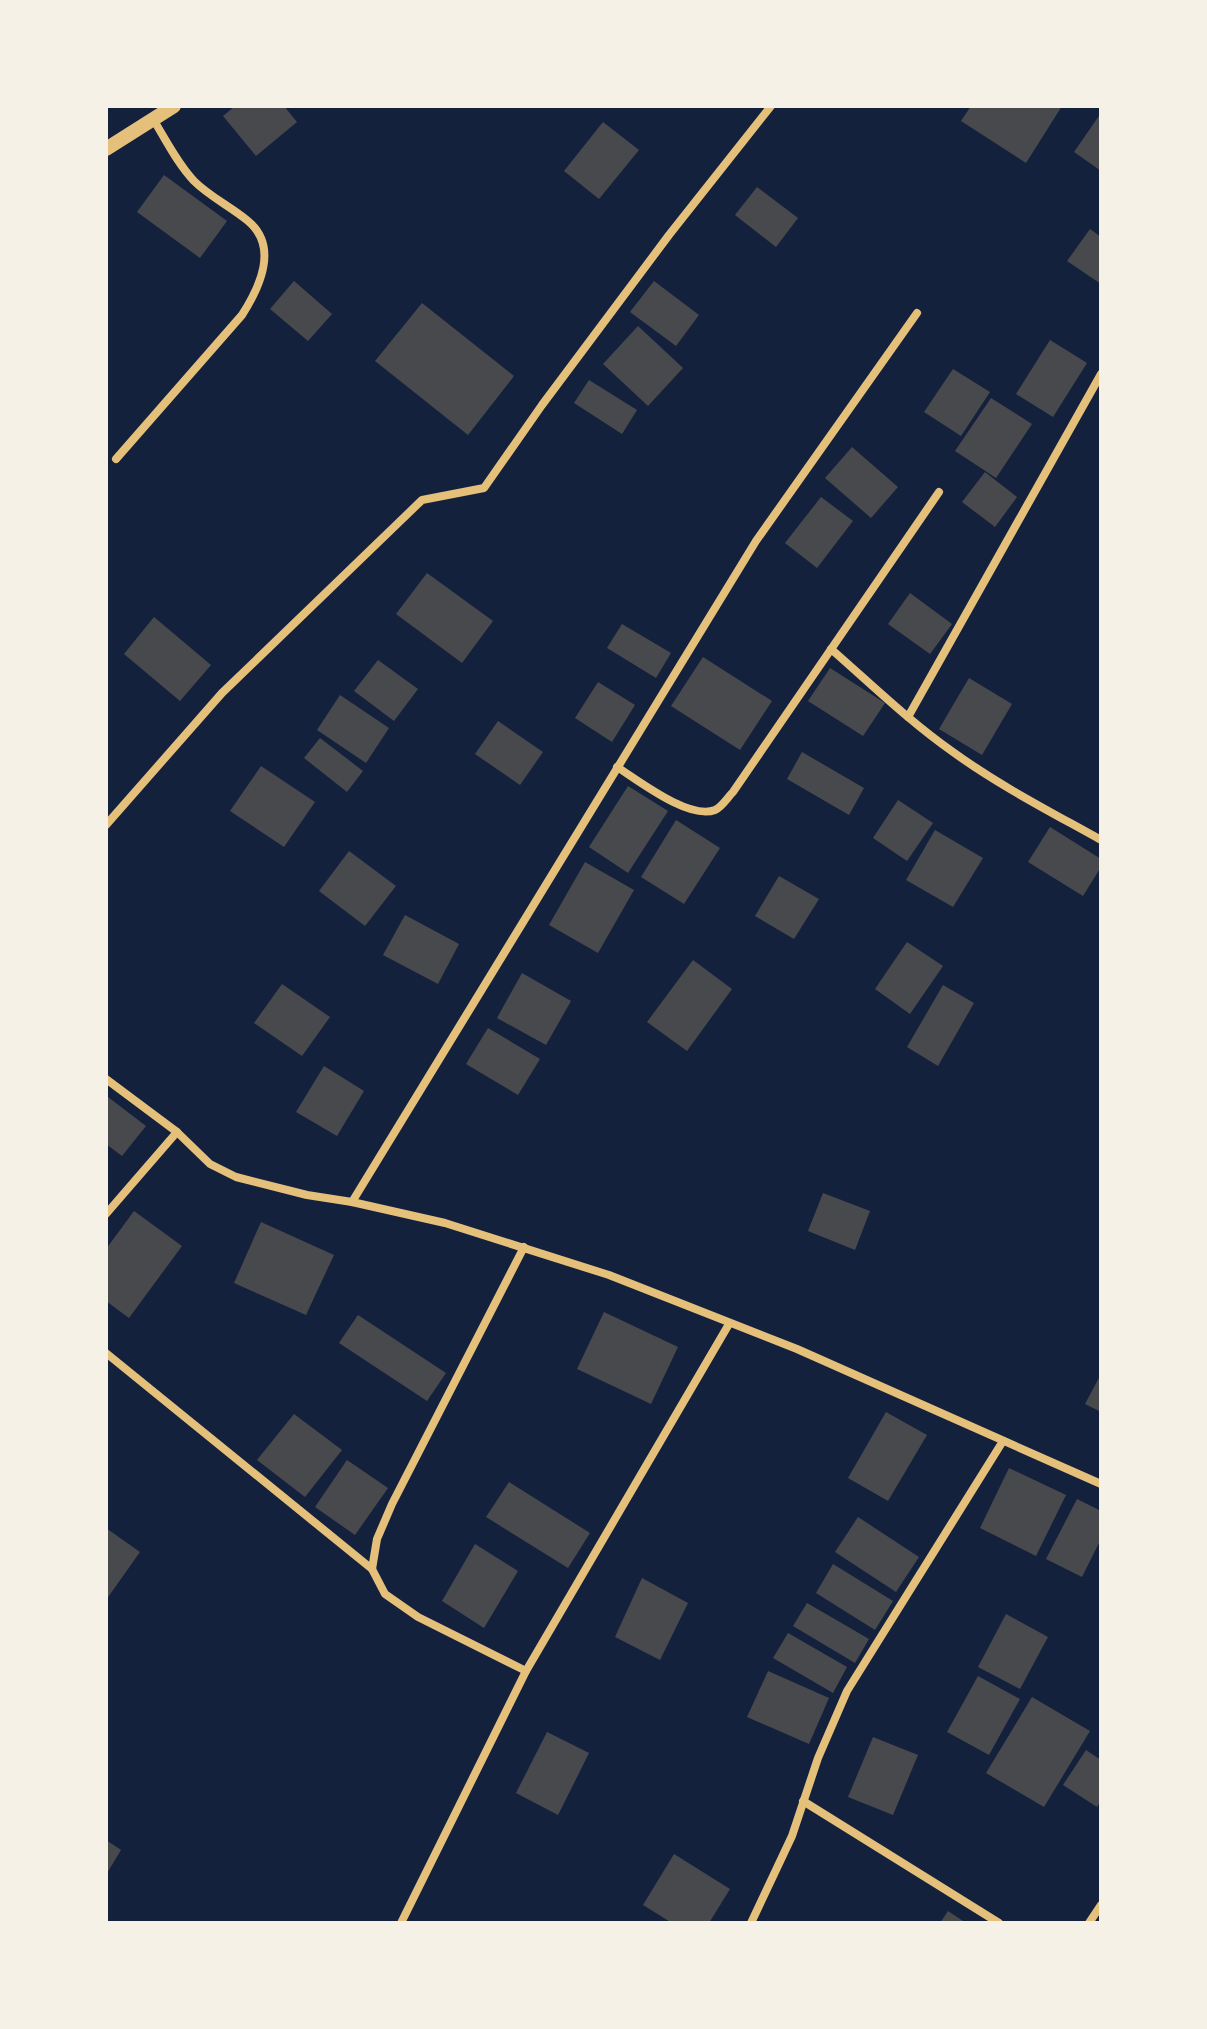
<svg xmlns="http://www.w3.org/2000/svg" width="1207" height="2029" viewBox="0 0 1207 2029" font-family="Manrope,sans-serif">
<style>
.building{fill:#48494c}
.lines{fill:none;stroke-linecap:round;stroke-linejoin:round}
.minor{stroke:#e5c07b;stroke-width:8}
.tertiary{stroke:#e5c07b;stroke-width:14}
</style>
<rect width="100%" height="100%" fill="#14213d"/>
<!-- building -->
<g class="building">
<path d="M235,106H284L297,122L256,156L223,116Z"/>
<path d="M971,106H1062L1026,163L961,121Z"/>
<path d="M1101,113V171L1074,152Z"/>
<path d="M603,122L639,150L599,199L564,171Z"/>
<path d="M164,175L227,221L200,258L137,212Z"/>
<path d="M757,187L798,218L776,247L735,215Z"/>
<path d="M1090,229L1101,237V284L1067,261Z"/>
<path d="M294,281L332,314L308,341L270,309Z"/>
<path d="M654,281L699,315L676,346L630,312Z"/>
<path d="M422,303L514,376L468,435L375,361Z"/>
<path d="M638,326L683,368L648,406L603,364Z"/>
<path d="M1050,340L1087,363L1053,417L1016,394Z"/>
<path d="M953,369L990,392L961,436L924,412Z"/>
<path d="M589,380L637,410L622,434L574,403Z"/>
<path d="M991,398L1032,424L996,478L955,451Z"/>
<path d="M852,447L898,487L871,518L825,478Z"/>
<path d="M985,472L1017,497L995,527L962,502Z"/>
<path d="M821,497L853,521L817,568L785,543Z"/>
<path d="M427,573L493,621L462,663L396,614Z"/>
<path d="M910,593L952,624L930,654L888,624Z"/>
<path d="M154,617L211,665L180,701L124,654Z"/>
<path d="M622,624L671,653L656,678L607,648Z"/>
<path d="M703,657L772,701L740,750L671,706Z"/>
<path d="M378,660L418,689L394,721L354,691Z"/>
<path d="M830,668L885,703L863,736L808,701Z"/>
<path d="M969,678L1012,704L982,755L939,729Z"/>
<path d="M598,682L635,705L612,742L575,718Z"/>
<path d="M340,695L389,728L366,763L317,730Z"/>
<path d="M498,721L543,752L520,785L475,754Z"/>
<path d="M320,738L363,771L347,792L304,758Z"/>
<path d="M802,752L864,788L849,815L787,779Z"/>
<path d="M261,766L315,802L284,847L230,811Z"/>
<path d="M628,786L668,811L628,873L589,847Z"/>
<path d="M898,800L933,823L907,861L873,838Z"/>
<path d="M676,820L720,848L684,904L641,877Z"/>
<path d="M1050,827L1101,859V867L1083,896L1028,862Z"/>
<path d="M935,830L983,858L953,907L906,880Z"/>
<path d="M349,851L396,886L365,926L319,891Z"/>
<path d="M585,862L634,890L598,953L549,925Z"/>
<path d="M779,876L819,899L794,939L755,916Z"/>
<path d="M405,915L459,944L438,984L383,955Z"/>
<path d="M907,942L943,966L910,1014L875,989Z"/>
<path d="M693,960L732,989L687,1051L647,1022Z"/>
<path d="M522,973L571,1001L546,1045L497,1018Z"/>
<path d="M282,984L330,1017L302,1056L254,1023Z"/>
<path d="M943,985L974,1003L938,1066L907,1047Z"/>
<path d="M488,1028L540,1059L518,1095L466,1064Z"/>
<path d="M324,1066L364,1091L337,1136L296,1112Z"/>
<path d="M108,1097L146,1126L122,1156L106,1144Z"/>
<path d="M823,1193L870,1211L855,1250L808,1231Z"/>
<path d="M134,1211L182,1246L129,1318L106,1301V1249Z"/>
<path d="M261,1222L334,1255L306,1315L234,1283Z"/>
<path d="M604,1312L678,1347L651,1404L577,1369Z"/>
<path d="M358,1315L446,1373L427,1401L339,1343Z"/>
<path d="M1101,1374V1412L1085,1404Z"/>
<path d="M886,1412L927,1435L888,1501L848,1478Z"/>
<path d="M294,1414L342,1450L305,1497L257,1460Z"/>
<path d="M347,1460L388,1488L355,1535L315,1507Z"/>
<path d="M1009,1468L1066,1495L1036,1556L980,1528Z"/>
<path d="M509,1482L590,1533L568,1568L486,1517Z"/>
<path d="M1077,1499L1101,1511V1539L1082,1577L1046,1559Z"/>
<path d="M858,1517L919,1557L896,1592L835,1552Z"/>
<path d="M106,1528L140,1552L106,1600Z"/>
<path d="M475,1544L518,1571L484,1628L442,1601Z"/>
<path d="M833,1564L893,1601L875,1630L816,1593Z"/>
<path d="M642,1578L688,1603L660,1660L615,1637Z"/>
<path d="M807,1603L869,1639L855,1663L793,1626Z"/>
<path d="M1006,1614L1048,1637L1020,1689L978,1667Z"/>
<path d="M788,1633L847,1667L833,1693L773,1658Z"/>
<path d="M768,1671L829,1698L809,1744L747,1717Z"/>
<path d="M978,1676L1020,1699L989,1755L947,1732Z"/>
<path d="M1032,1697L1090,1731L1044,1807L986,1773Z"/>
<path d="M547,1732L589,1753L558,1815L516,1793Z"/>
<path d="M873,1737L918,1755L893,1815L848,1797Z"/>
<path d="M1086,1750L1101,1760V1801L1097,1807L1063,1785Z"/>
<path d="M106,1840L121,1850L106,1875Z"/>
<path d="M674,1854L730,1889L709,1923H672L643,1905Z"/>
<path d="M948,1911L966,1923H940Z"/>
</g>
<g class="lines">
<!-- minor -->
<g class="minor">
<path d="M116,459L242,315C260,287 279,247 248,221C230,206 210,197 194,181C177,163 166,140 153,119"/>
<path d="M831,649C871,684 910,722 953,752C1000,786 1051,812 1101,840"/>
<path d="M908,717L1101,374"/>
<path d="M617,767C639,781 689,820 715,810C722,807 727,798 733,792L939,492"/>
<path d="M106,825L222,693L422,500L484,488L542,405L669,235L771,106"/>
<path d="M106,1079L177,1132L210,1164L236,1177L307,1195L352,1202L445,1223L609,1275L797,1349L1101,1484"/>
<path d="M352,1202L756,541L917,313"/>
<path d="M106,1214L177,1132"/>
<path d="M524,1247L392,1504L377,1539L372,1569L385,1594L418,1617L526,1671"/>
<path d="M106,1353L372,1569"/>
<path d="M803,1801L999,1923"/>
<path d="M401,1923L526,1671L729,1324"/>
<path d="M751,1923L792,1836L818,1758L847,1691L1003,1441"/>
<path d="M1089,1923L1101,1905"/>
</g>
<!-- tertiary -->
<path class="tertiary" d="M106,149L174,106"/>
</g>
<!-- border -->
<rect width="1207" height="2029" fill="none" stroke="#f6f1e7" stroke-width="216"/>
</svg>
